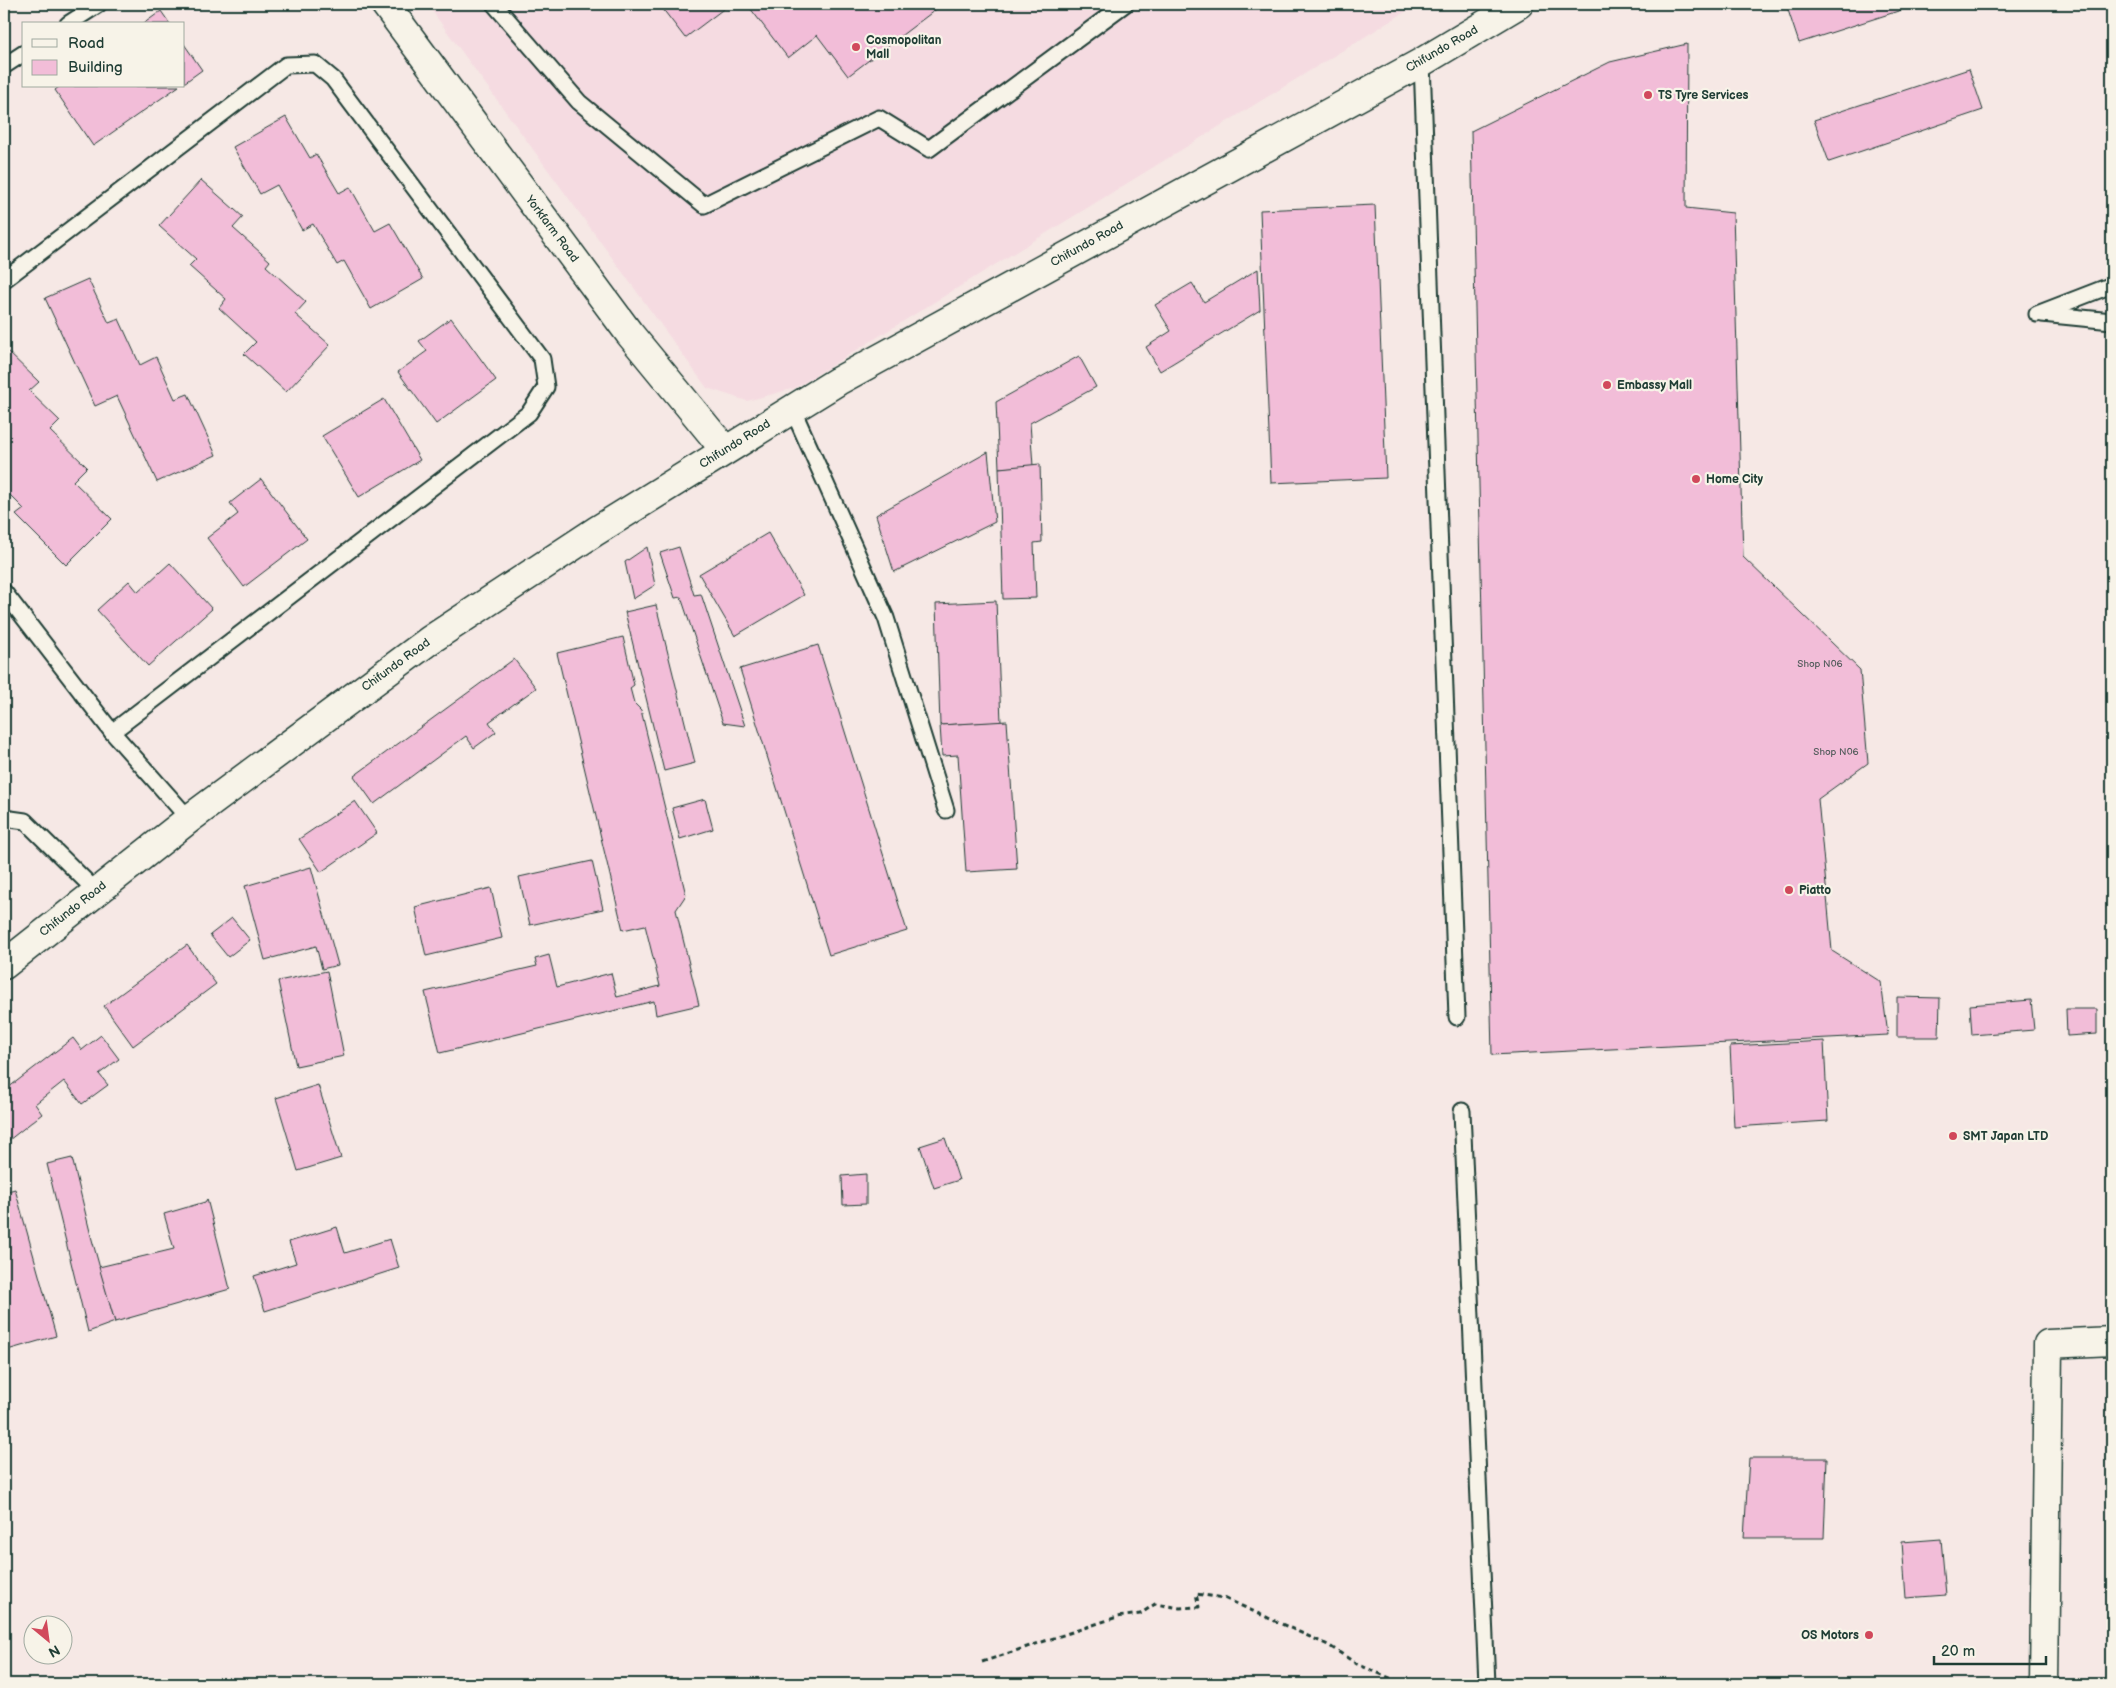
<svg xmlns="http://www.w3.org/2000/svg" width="2116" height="1688" viewBox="0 0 2116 1688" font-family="'Balsamiq Sans',sans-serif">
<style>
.built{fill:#f5dbe1}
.building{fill:#f2bdd8;stroke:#1f3d34}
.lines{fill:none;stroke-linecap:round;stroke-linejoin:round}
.service-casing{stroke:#1f3d34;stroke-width:19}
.minor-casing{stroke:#1f3d34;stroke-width:31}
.tertiary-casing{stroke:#1f3d34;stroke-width:31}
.path{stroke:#1f3d34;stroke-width:3;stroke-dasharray:5 4;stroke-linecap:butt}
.service{stroke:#f7f3e8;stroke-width:15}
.minor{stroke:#f7f3e8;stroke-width:28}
.tertiary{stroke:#f7f3e8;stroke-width:28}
.poi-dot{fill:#d1495b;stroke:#f7f3e8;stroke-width:2}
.labels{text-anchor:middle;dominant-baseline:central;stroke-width:4.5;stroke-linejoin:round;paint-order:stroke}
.number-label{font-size:10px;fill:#545d5d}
.poi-label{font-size:12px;font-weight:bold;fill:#1f3d34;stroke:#f7f3e8;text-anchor:start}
.street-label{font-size:12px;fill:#1f3d34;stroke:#f7f3e8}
</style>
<rect width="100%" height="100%" fill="#f6e8e5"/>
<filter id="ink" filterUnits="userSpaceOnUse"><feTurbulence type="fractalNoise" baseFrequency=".02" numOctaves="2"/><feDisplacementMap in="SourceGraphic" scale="10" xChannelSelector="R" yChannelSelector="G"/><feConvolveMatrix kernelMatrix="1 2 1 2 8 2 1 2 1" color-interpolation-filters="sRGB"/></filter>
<g filter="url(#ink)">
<!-- built -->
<path class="built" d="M427,4H1418L795,388L747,401L707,388Z"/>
<!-- building -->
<g class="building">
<path d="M659,4H730L685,38Z"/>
<path d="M747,4H943L848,76L817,35L788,58Z"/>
<path d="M1786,4H1920L1799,43Z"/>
<path d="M161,11L170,24H143Z"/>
<path d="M184,44L202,70L184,83Z"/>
<path d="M1687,44L1686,208L1733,213L1743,557L1860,670L1868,763L1818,799L1832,951L1881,982L1888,1035L1492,1055L1471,131L1610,62Z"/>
<path d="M1969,69L1983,110L1829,162L1814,120Z"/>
<path d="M60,86H179L93,146L55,90Z"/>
<path d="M286,117L310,158L316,154L339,193L350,187L375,231L390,223L423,279L371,309L344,261L337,265L313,224L302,230L277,185L260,194L233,147Z"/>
<path d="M201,180L243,217L233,228L270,261L266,266L306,302L295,314L330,345L286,392L244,354L256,342L219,308L226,299L189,266L196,259L159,226Z"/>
<path d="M1375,205L1386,478L1271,483L1260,210Z"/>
<path d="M1258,269L1260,310L1160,371L1146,347L1171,331L1155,305L1192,283L1204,302Z"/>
<path d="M88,279L109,323L119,319L140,365L156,357L175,399L188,394L216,455L157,482L117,396L95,406L45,298Z"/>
<path d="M451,318L496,380L436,424L398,372L427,351L419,341Z"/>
<path d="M4,348L39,382L29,391L60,421L50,431L87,467L73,481L112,519L66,565L16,515L24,509L4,489Z"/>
<path d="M1079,356L1096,387L1030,423L1033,466L999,468L996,402Z"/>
<path d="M384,399L420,460L359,497L322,436Z"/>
<path d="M988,452L995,522L894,572L876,515Z"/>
<path d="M1040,464L1042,542L1034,543L1036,598L1003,599L999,468Z"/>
<path d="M261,479L307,539L244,587L207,538L238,514L230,503Z"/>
<path d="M768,533L804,595L735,636L699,574Z"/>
<path d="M647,547L655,585L633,599L625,562Z"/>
<path d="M679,547L694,595L701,594L745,726L723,723L681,597L675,598L660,553Z"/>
<path d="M170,563L212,609L148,666L97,610L129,581L138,592Z"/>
<path d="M996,601L1001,722L940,725L936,604Z"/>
<path d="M656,605L695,763L664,771L625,612Z"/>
<path d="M623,637L634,685L630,688L634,703L641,710L686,895L676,910L699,1005L656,1015L654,1001L440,1053L425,992L537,966L535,959L549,955L557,987L611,973L617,997L660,986L645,925L623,930L557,653Z"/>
<path d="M818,645L907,931L829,955L740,669Z"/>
<path d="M514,659L536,688L489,722L496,732L474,748L466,736L374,804L354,776Z"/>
<path d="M1007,721L1017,869L966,872L958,755L942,756L940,725Z"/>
<path d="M705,799L713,829L680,839L672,808Z"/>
<path d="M355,801L377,833L321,872L299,839Z"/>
<path d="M592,861L603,909L530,925L519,877Z"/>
<path d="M311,867L338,965L322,969L316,946L265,960L245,886Z"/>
<path d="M491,888L502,938L426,956L415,907Z"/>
<path d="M232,918L250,940L228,957L210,935Z"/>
<path d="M187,945L216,984L133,1046L104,1006Z"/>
<path d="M327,971L344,1056L296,1066L278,981Z"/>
<path d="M1897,997L1940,998L1939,1037H1897Z"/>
<path d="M2031,1000L2034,1030L1972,1035L1970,1005Z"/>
<path d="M2066,1009H2097V1034L2067,1036Z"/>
<path d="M101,1035L119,1059L99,1074L108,1085L82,1104L64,1081L35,1104L42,1114L4,1144V1091L73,1038L82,1050Z"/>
<path d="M1824,1041L1828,1121L1734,1127L1730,1046Z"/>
<path d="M318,1085L341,1158L298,1171L276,1098Z"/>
<path d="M945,1138L959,1180L934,1188L920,1146Z"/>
<path d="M72,1158L91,1236L115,1322L88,1332L47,1164Z"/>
<path d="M866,1174V1204L843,1205L842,1176Z"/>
<path d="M15,1189L56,1336L4,1351V1192Z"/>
<path d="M207,1199L230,1289L115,1322L99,1267L174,1249L164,1214L205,1202Z"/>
<path d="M337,1227L345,1253L390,1239L399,1268L265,1311L254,1276L296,1263L289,1242Z"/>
<path d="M1749,1458H1827L1824,1538H1744Z"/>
<path d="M1941,1539L1946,1595L1906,1598L1902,1542Z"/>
</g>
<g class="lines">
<defs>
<g id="service">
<path d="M494,4L579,102L704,205L879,118L929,149L1125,4"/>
<path d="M68,24L99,4"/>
<path d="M1422,62L1457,1017"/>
<path d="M4,66L24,53"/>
<path d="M4,280L286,65L315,64L333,79L542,359L546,387L529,413L112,732"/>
<path d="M2037,314L2112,285"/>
<path d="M2042,314L2112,321"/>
<path d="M792,408L886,618L946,810"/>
<path d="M4,592L112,732L189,819"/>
<path d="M4,818L25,821L96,891"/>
<path d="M1462,1111L1487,1684"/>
</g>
<g id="minor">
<path d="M385,4L629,333L725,450"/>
<path d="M2044,1684L2048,1344L2112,1341"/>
</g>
<path id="tertiary" d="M4,965L189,819L430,640L596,531L838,381L1422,62L1519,4"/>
</defs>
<!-- service casing -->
<use href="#service" class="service-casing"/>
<!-- minor casing -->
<use href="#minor" class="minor-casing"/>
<!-- tertiary casing -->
<use href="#tertiary" class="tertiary-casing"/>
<!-- path -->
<path class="path" d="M982,1662L1117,1617L1140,1614L1155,1604L1180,1608L1199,1607L1196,1594L1224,1598L1328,1645L1357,1664L1404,1684"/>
<!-- service -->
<use href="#service" class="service"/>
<!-- minor -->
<use href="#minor" class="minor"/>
<!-- tertiary -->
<use href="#tertiary" class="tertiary"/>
</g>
</g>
<!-- markers -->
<g class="poi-dot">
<circle cx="856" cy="47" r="5"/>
<circle cx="1648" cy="95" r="5"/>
<circle cx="1607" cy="385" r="5"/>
<circle cx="1696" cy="479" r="5"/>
<circle cx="1789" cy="890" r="5"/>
<circle cx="1953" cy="1136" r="5"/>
<circle cx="1869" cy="1635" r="5"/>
</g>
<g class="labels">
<!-- number labels -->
<g class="number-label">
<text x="1820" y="664">Shop N06</text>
<text x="1836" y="752">Shop N06</text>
</g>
<!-- poi labels -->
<g class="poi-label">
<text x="866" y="40">Cosmopolitan<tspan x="866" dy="14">Mall</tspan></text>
<text x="1658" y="95">TS Tyre Services</text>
<text x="1617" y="385">Embassy Mall</text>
<text x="1706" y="479">Home City</text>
<text x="1799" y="890">Piatto</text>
<text x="1963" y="1136">SMT Japan LTD</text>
<text x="1859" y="1635" text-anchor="end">OS Motors</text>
</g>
<!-- street labels -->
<g class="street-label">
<text transform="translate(1442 49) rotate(-30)">Chifundo Road</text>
<text transform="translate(552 229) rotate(53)">Yorkfarm Road</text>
<text transform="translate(1087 244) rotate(-29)">Chifundo Road</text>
<text transform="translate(735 444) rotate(-32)">Chifundo Road</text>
<text transform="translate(396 665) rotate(-36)">Chifundo Road</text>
<text transform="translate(73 909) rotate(-38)">Chifundo Road</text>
</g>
</g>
<!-- margin -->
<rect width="2116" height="1688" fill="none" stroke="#f7f3e8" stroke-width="20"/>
<rect x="10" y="10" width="2096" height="1668" fill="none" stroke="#1f3d34" stroke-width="2" filter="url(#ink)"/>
<!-- legend -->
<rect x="22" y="22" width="162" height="65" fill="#f7f3e8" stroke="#a1aaa0"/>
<rect x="32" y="39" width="25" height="8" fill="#f7f3e8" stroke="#a1aaa0"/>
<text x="68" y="48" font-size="15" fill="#1f3d34">Road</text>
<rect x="32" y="60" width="25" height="15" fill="#f2bdd8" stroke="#a1aaa0"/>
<text x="68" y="72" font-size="15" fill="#1f3d34">Building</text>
<!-- north arrow -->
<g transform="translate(48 1640) rotate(151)"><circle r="24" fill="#f7f3e8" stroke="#a1aaa0"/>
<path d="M0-4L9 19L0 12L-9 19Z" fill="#d1495b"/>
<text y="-8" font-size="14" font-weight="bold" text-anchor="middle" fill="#1f3d34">N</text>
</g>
<!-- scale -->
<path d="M1934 1656v8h112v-8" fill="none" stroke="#1f3d34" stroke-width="2.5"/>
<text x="1941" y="1656" font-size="15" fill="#1f3d34" stroke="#f7f3e8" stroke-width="4" paint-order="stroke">20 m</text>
</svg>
